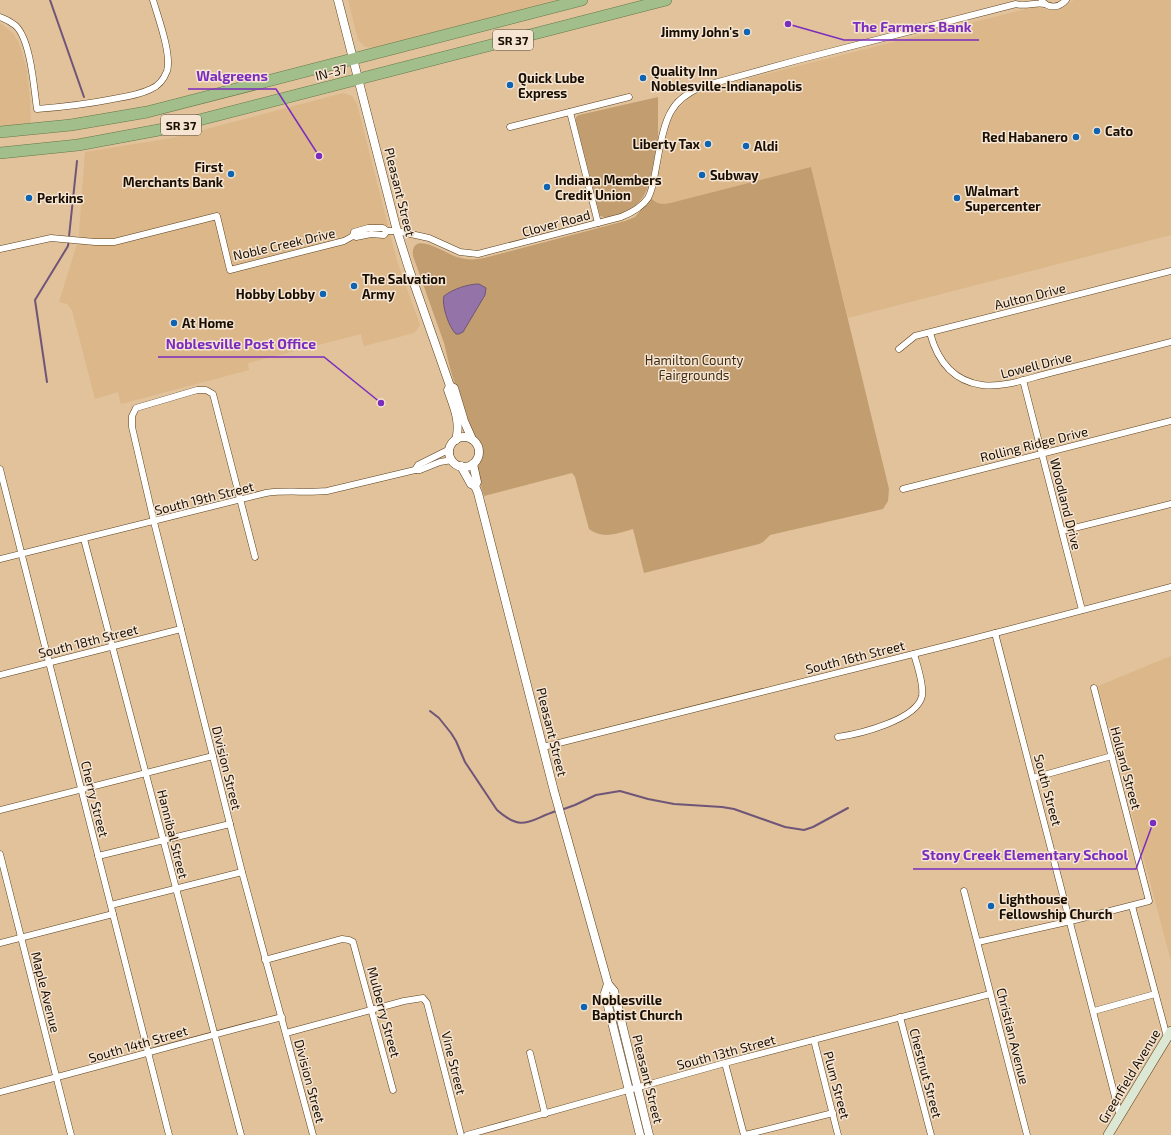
<svg xmlns="http://www.w3.org/2000/svg" width="1171" height="1135" viewBox="0 0 1171 1135" font-family="'Exo 2',sans-serif">
<style>
.built{fill:#dbb78a}
.green{fill:#c29d70}
.water{fill:#9473a9;stroke:#6f5577}
.lines{fill:none;stroke-linecap:round;stroke-linejoin:round}
.stream{stroke:#6f5577;stroke-width:2}
.minor-casing{stroke:#5a3f1b;stroke-width:7}
.tertiary-casing{stroke:#5a3f1b;stroke-width:9}
.secondary-casing{stroke:#5a3f1b;stroke-width:10}
.trunk-casing{stroke:#637748;stroke-width:12}
.minor{stroke:#fff;stroke-width:6}
.tertiary{stroke:#fff;stroke-width:8}
.secondary{stroke:#dce7d4;stroke-width:9}
.trunk{stroke:#a2bf8b;stroke-width:11}
.poi-dot{fill:#0e64b2;stroke:#f5e5d2;stroke-width:1.5}
.labels{text-anchor:middle;dominant-baseline:central;stroke-width:3;stroke-linejoin:round;paint-order:stroke}
.shield{fill:#f5e5d2;stroke:#5b4e40;stroke-width:1}
.shield-label{font-size:12px;font-weight:bold;fill:#190e02}
.poi-label{font-size:13px;font-weight:bold;fill:#190e02;stroke:#f5e5d2;text-anchor:start}
.street-label{font-size:13px;fill:#190e02;stroke:#f5e5d2}
.park-label{font-size:13px;fill:#3d2a11;stroke:#f5e5d2}
.leader{fill:none;stroke:#7b2cbf;stroke-width:1.5}
.callout-dot{fill:#7b2cbf;stroke:#f5e5d2;stroke-width:1.5}
.callout-label{font-size:14px;text-anchor:middle;font-weight:bold;fill:#7b2cbf;stroke:#f5e5d2;stroke-width:3;stroke-linejoin:round;paint-order:stroke}
</style>
<rect width="100%" height="100%" fill="#e1c29b"/>
<!-- built -->
<g class="built">
<path d="M348,0H565L373,48L365,47L358,40Z"/>
<path d="M1074,0H1171V235L848,318L811,167L674,202L661,204L654,202L651,198L656,188L668,127L672,118L677,110L689,98L702,90L1030,8L1038,7L1043,9L1064,6Z"/>
<path d="M0,23L13,33L18,41L22,52L27,71L30,100L31,125L0,126Z"/>
<path d="M343,93L352,96L357,104L397,261L420,325L416,331L414,333L364,346L361,334L248,363L249,370L121,404L118,392L95,399L72,310L67,304L59,302L77,244L79,234L85,152L172,138Z"/>
<path d="M1171,656V961L1098,686Z"/>
</g>
<!-- green -->
<g class="green">
<path d="M658,97V138L649,185C640,207 629,212 607,218L600,216L576,121V117L579,115Z"/>
<path d="M811,167L889,489L888,501L883,509L770,535L763,542L759,544L644,573L633,529C618,533 603,540 589,529L575,477L572,473L484,496L476,469L479,461L481,450L478,443L467,425L450,368L444,343L413,256C410,228 447,254 457,257C467,260 474,260 484,258L625,221L635,217L651,198C658,206 665,204 674,202Z"/>
</g>
<!-- water -->
<path class="water" d="M479,284L486,288L485,295L463,332L459,334H456C449,328 441,304 444,296C453,289 468,284 479,284Z"/>
<g class="lines">
<!-- stream -->
<g class="stream">
<path d="M50,0L84,97"/>
<path d="M47,382L35,300L68,246L77,161"/>
<path d="M430,711L439,718L451,733L456,741L465,762L497,810C523,833 529,820 556,811"/>
<path d="M561,810L575,805L596,795L620,791L648,799L674,804L722,807L734,809L785,827L804,830L813,827L848,808"/>
</g>
<defs>
<g id="minor">
<path d="M1042,1C1049,9 1059,8 1066,0"/>
<path d="M0,17C6,19 11,22 16,26C31,41 34,89 37,109C63,107 88,104 113,99C125,97 139,95 151,89C158,86 164,79 167,71C172,55 158,17 153,0"/>
<path d="M570,112L598,223"/>
<path d="M510,127L629,97"/>
<path d="M387,231L384,235L371,234L356,237L353,236L354,232L368,228H383L387,231H397L429,238L460,252L478,254L621,217C631,213 642,207 648,198C653,189 654,178 656,168C659,152 663,123 672,110C678,99 690,92 700,87L798,60L1016,4C1025,7 1035,2 1045,4"/>
<path d="M0,249L51,238L95,242H114L217,216L230,270L344,241L353,236"/>
<path d="M930,333C937,359 952,381 982,385C1004,388 1029,378 1050,373C1090,363 1131,352 1171,342"/>
<path d="M899,349L915,336L1171,271"/>
<path d="M1023,380L1082,610"/>
<path d="M0,469L169,1135"/>
<path d="M415,470L418,465L450,449"/>
<path d="M903,489L1171,421"/>
<path d="M1062,531L1171,504"/>
<path d="M84,539L241,1135"/>
<path d="M255,557L213,394L206,390H197L136,408L132,416V427L154,522L242,872L313,1135"/>
<path d="M0,559L266,493C286,490 306,493 327,491L415,470H420L440,462L452,460"/>
<path d="M995,633L1120,1116"/>
<path d="M0,675L181,629"/>
<path d="M838,737C859,734 917,720 922,696C924,684 917,665 914,654"/>
<path d="M543,747L957,643L1171,587"/>
<path d="M1033,778L1112,756"/>
<path d="M0,810L213,756"/>
<path d="M0,854L71,1135"/>
<path d="M98,856L230,824"/>
<path d="M964,891L1027,1135"/>
<path d="M111,905L242,872"/>
<path d="M1132,906L1167,1037"/>
<path d="M978,942L1071,921L1149,901L1094,688"/>
<path d="M0,943L113,914"/>
<path d="M265,960L342,939L349,940L353,942L393,1090"/>
<path d="M1094,1011L1155,994"/>
<path d="M900,1017L931,1135"/>
<path d="M286,1033L404,1001L423,998L427,1003L461,1135"/>
<path d="M814,1040L838,1135"/>
<path d="M530,1053L545,1114"/>
<path d="M725,1063L744,1135"/>
<path d="M0,1092C94,1068 188,1041 282,1017"/>
<path d="M467,1135L725,1063L990,994"/>
<path d="M745,1135L833,1113"/>
</g>
<g id="tertiary">
<path d="M338,0L397,231L409,269L450,386L454,388L464,421L472,439"/>
<path d="M450,386L448,390C454,407 461,422 456,440"/>
<circle cx="464" cy="452" r="15"/>
<path d="M473,464L477,482L475,486"/>
<path d="M461,466L471,484L475,486L478,493L554,791L608,984L614,991L649,1135"/>
<path d="M608,984L605,993L606,998L640,1135"/>
</g>
<path id="secondary" d="M1108,1135L1171,1031"/>
<g id="trunk">
<path d="M0,132L71,125L147,112L582,0"/>
<path d="M0,153L78,145L164,129L666,0"/>
</g>
</defs>
<!-- minor casing -->
<use href="#minor" class="minor-casing"/>
<!-- tertiary casing -->
<use href="#tertiary" class="tertiary-casing"/>
<!-- secondary casing -->
<use href="#secondary" class="secondary-casing"/>
<!-- trunk casing -->
<use href="#trunk" class="trunk-casing"/>
<!-- minor -->
<use href="#minor" class="minor"/>
<!-- tertiary -->
<use href="#tertiary" class="tertiary"/>
<!-- secondary -->
<use href="#secondary" class="secondary"/>
<!-- trunk -->
<use href="#trunk" class="trunk"/>
</g>
<!-- markers -->
<g class="poi-dot">
<circle cx="747" cy="32" r="4"/>
<circle cx="643" cy="78" r="4"/>
<circle cx="510" cy="85" r="4"/>
<circle cx="1097" cy="131" r="4"/>
<circle cx="1076" cy="137" r="4"/>
<circle cx="708" cy="144" r="4"/>
<circle cx="746" cy="146" r="4"/>
<circle cx="231" cy="174" r="4"/>
<circle cx="702" cy="175" r="4"/>
<circle cx="547" cy="187" r="4"/>
<circle cx="29" cy="198" r="4"/>
<circle cx="957" cy="198" r="4"/>
<circle cx="354" cy="286" r="4"/>
<circle cx="323" cy="294" r="4"/>
<circle cx="174" cy="323" r="4"/>
<circle cx="991" cy="906" r="4"/>
<circle cx="584" cy="1007" r="4"/>
</g>
<g class="labels">
<!-- shield labels -->
<g class="shield">
<rect x="493" y="30" width="40" height="20" rx="3"/>
<rect x="161" y="115" width="40" height="20" rx="3"/>
</g>
<g class="shield-label">
<text x="513" y="40">SR 37</text>
<text x="181" y="125">SR 37</text>
</g>
<!-- poi labels -->
<g class="poi-label">
<text x="739" y="32" text-anchor="end">Jimmy John's</text>
<text x="651" y="71">Quality Inn<tspan x="651" dy="15">Noblesville-Indianapolis</tspan></text>
<text x="518" y="78">Quick Lube<tspan x="518" dy="15">Express</tspan></text>
<text x="1105" y="131">Cato</text>
<text x="1068" y="137" text-anchor="end">Red Habanero</text>
<text x="700" y="144" text-anchor="end">Liberty Tax</text>
<text x="754" y="146">Aldi</text>
<text x="223" y="167" text-anchor="end">First<tspan x="223" dy="15">Merchants Bank</tspan></text>
<text x="710" y="175">Subway</text>
<text x="555" y="180">Indiana Members<tspan x="555" dy="15">Credit Union</tspan></text>
<text x="965" y="191">Walmart<tspan x="965" dy="15">Supercenter</tspan></text>
<text x="37" y="198">Perkins</text>
<text x="362" y="279">The Salvation<tspan x="362" dy="15">Army</tspan></text>
<text x="315" y="294" text-anchor="end">Hobby Lobby</text>
<text x="182" y="323">At Home</text>
<text x="999" y="899">Lighthouse<tspan x="999" dy="15">Fellowship Church</tspan></text>
<text x="592" y="1000">Noblesville<tspan x="592" dy="15">Baptist Church</tspan></text>
</g>
<!-- street labels -->
<g class="street-label">
<text transform="translate(331 72) rotate(-14)">IN-37</text>
<text transform="translate(400 192) rotate(76)">Pleasant Street</text>
<text transform="translate(556 223) rotate(-15)">Clover Road</text>
<text transform="translate(284 244) rotate(-13)">Noble Creek Drive</text>
<text transform="translate(1030 296) rotate(-14)">Aulton Drive</text>
<text transform="translate(1036 365) rotate(-14)">Lowell Drive</text>
<text transform="translate(1034 444) rotate(-14)">Rolling Ridge Drive</text>
<text transform="translate(204 498) rotate(-14)">South 19th Street</text>
<text transform="translate(1066 504) rotate(76)">Woodland Drive</text>
<text transform="translate(88 641) rotate(-14)">South 18th Street</text>
<text transform="translate(855 657) rotate(-14)">South 16th Street</text>
<text transform="translate(552 732) rotate(76)">Pleasant Street</text>
<text transform="translate(227 768) rotate(76)">Division Street</text>
<text transform="translate(1126 768) rotate(75)">Holland Street</text>
<text transform="translate(1048 790) rotate(75)">South Street</text>
<text transform="translate(95 799) rotate(76)">Cherry Street</text>
<text transform="translate(173 834) rotate(76)">Hannibal Street</text>
<text transform="translate(46 992) rotate(76)">Maple Avenue</text>
<text transform="translate(384 1012) rotate(75)">Mulberry Street</text>
<text transform="translate(1013 1036) rotate(76)">Christian Avenue</text>
<text transform="translate(138 1044) rotate(-16)">South 14th Street</text>
<text transform="translate(726 1052) rotate(-15)">South 13th Street</text>
<text transform="translate(454 1063) rotate(76)">Vine Street</text>
<text transform="translate(926 1073) rotate(75)">Chestnut Street</text>
<text transform="translate(1129 1076) rotate(-59)">Greenfield Avenue</text>
<text transform="translate(648 1079) rotate(76)">Pleasant Street</text>
<text transform="translate(310 1081) rotate(75)">Division Street</text>
<text transform="translate(837 1085) rotate(75)">Plum Street</text>
</g>
<!-- park labels -->
<g class="park-label">
<text x="694" y="360">Hamilton County<tspan x="694" dy="15">Fairgrounds</tspan></text>
</g>
</g>
<!-- callouts -->
<path class="leader" d="M788 24L844 40H979M319 156L276 89H188M381 403L324 357H158M1153 823L1136 869H913"/>
<g class="callout-dot">
<circle cx="788" cy="24" r="4"/>
<circle cx="319" cy="156" r="4"/>
<circle cx="381" cy="403" r="4"/>
<circle cx="1153" cy="823" r="4"/>
</g>
<g class="callout-label">
<text x="912" y="32">The Farmers Bank</text>
<text x="232" y="81">Walgreens</text>
<text x="241" y="349">Noblesville Post Office</text>
<text x="1025" y="860">Stony Creek Elementary School</text>
</g>
</svg>
